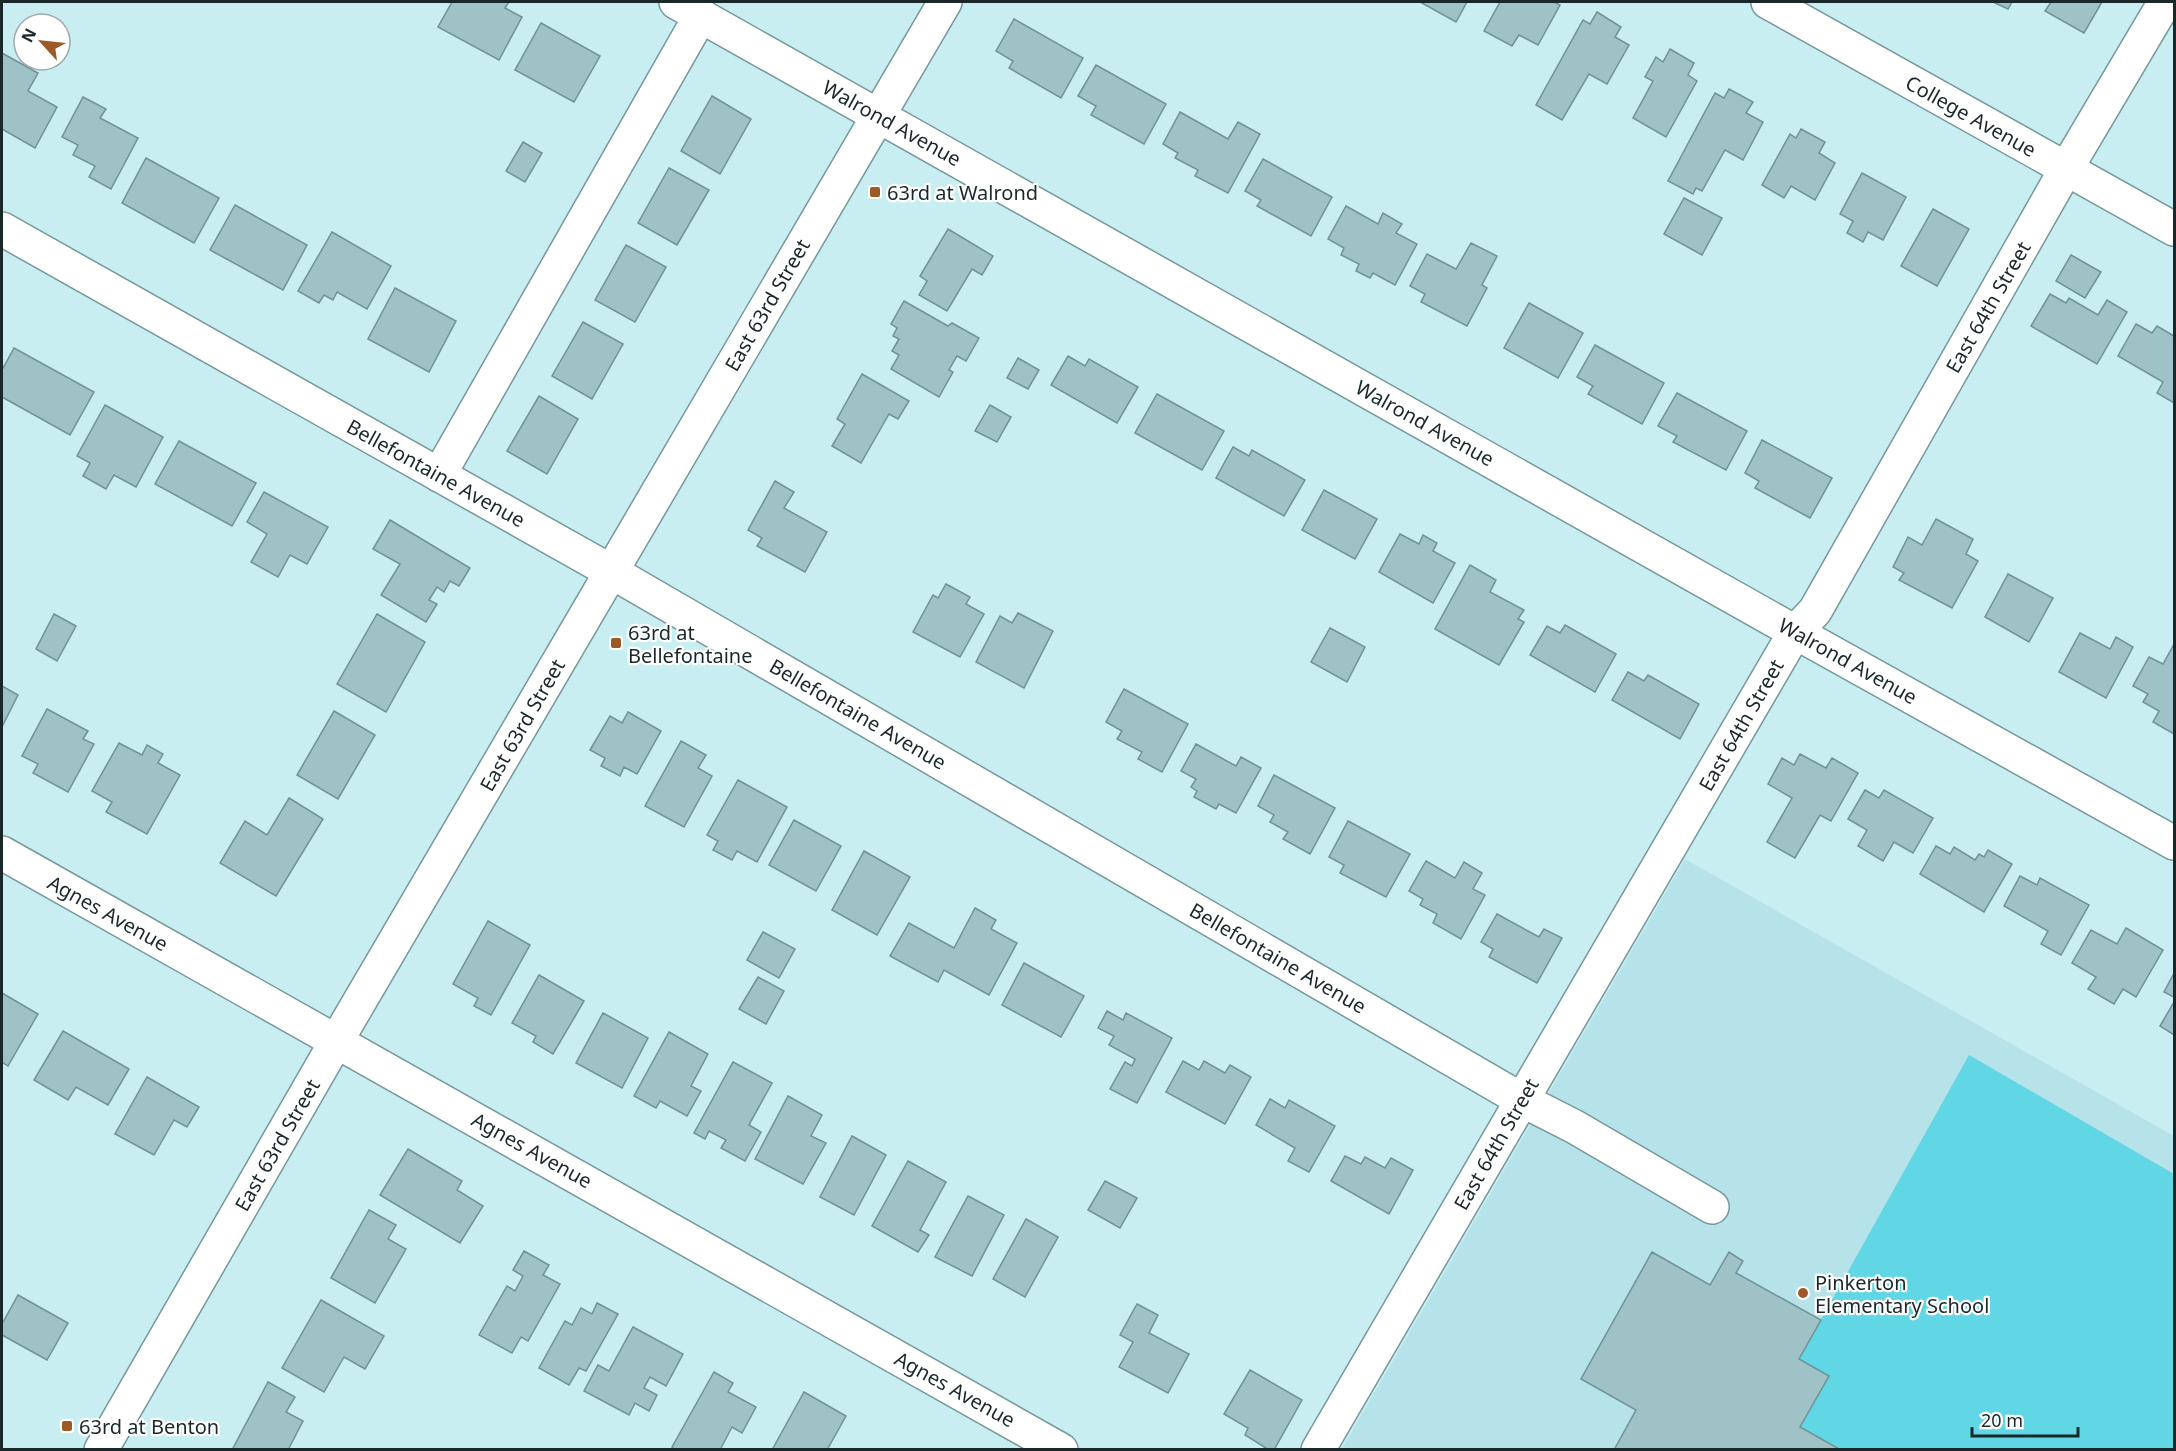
<svg xmlns="http://www.w3.org/2000/svg" width="2176" height="1451" viewBox="0 0 2176 1451" font-family="'Noto Sans',sans-serif">
<style>
.built{fill:#b6e3e9}
.green{fill:#61d6e4}
.building{fill:#9ec2c6;stroke:#6f9296;stroke-width:1.5}
.lines{fill:none;stroke-linecap:round;stroke-linejoin:round}
.minor-casing{stroke:#75989c;stroke-width:36}
.major-casing{stroke:#75989c;stroke-width:36}
.minor{stroke:#fff;stroke-width:33}
.major{stroke:#fff;stroke-width:33}
.poi-dot{fill:#9c5a26;stroke:#fff;stroke-width:2}
.labels{text-anchor:middle;dominant-baseline:central;stroke-width:4.5;stroke-linejoin:round;paint-order:stroke}
.street-label{font-size:20px;fill:#1a282a;stroke:#fff}
.poi-label{font-size:20px;fill:#1a282a;stroke:#fff;text-anchor:start}
</style>
<rect width="100%" height="100%" fill="#c9eef2"/>
<!-- built -->
<path class="built" d="M1685,859L2174,1136V1449L1341,1450Z"/>
<!-- green -->
<path class="green" d="M1969,1055L2174,1174V1449H1841L1800,1427L1829,1376L1799,1359Z"/>
<!-- building -->
<g class="building">
<path d="M452,2H509L505,8L522,17L499,60L438,27Z"/>
<path d="M1420,2H1467L1456,22Z"/>
<path d="M1500,2H1554L1560,5L1538,45L1519,35L1512,46L1484,31Z"/>
<path d="M1993,2H2012L2008,9Z"/>
<path d="M2051,2H2102L2084,33L2045,11Z"/>
<path d="M1597,12L1621,27L1615,37L1629,45L1607,84L1589,74L1562,120L1536,105L1583,20L1590,24Z"/>
<path d="M1014,19L1083,58L1061,98L1009,68L1013,61L996,51Z"/>
<path d="M541,23L600,56L574,102L515,70Z"/>
<path d="M1670,49L1694,63L1688,75L1697,81L1666,137L1633,118L1653,81L1645,77L1656,57L1663,62Z"/>
<path d="M2,53L38,73L28,91L57,107L35,148L2,129Z"/>
<path d="M1096,65L1166,104L1144,144L1091,115L1096,106L1078,96Z"/>
<path d="M1729,89L1753,102L1746,113L1763,122L1743,160L1725,150L1702,191L1696,188L1693,194L1668,181L1715,93L1724,98Z"/>
<path d="M712,96L751,119L720,174L681,151Z"/>
<path d="M83,97L106,109L100,118L138,138L111,189L89,177L95,166L73,155L78,145L62,137Z"/>
<path d="M1180,112L1228,139L1238,122L1260,134L1228,193L1195,176L1198,170L1175,158L1178,153L1163,144Z"/>
<path d="M1801,129L1825,142L1819,153L1835,163L1815,200L1791,186L1784,198L1762,185L1790,134L1796,138Z"/>
<path d="M523,142L542,153L525,182L506,171Z"/>
<path d="M146,158L219,198L194,243L122,203Z"/>
<path d="M1263,159L1332,197L1311,236L1257,206L1261,200L1245,191Z"/>
<path d="M669,168L709,190L677,245L638,223Z"/>
<path d="M1862,173L1906,197L1883,240L1868,232L1863,242L1847,233L1853,221L1840,214Z"/>
<path d="M1684,198L1722,218L1702,255L1664,234Z"/>
<path d="M235,205L307,245L283,290L210,250Z"/>
<path d="M1346,206L1378,224L1383,213L1402,224L1396,233L1417,244L1395,285L1373,273L1370,278L1356,271L1359,264L1341,255L1344,248L1328,239Z"/>
<path d="M1933,209L1969,229L1937,286L1901,266Z"/>
<path d="M948,229L993,256L982,275L972,269L947,311L919,295L927,281L920,276Z"/>
<path d="M332,232L391,266L367,309L337,292L333,300L324,295L319,303L298,291Z"/>
<path d="M1471,243L1497,256L1482,285L1487,288L1467,326L1421,302L1425,294L1410,286L1427,254L1456,269Z"/>
<path d="M626,245L666,267L635,322L595,300Z"/>
<path d="M2071,255L2101,272L2085,298L2056,281Z"/>
<path d="M395,288L456,321L429,372L368,339Z"/>
<path d="M2050,294L2066,303L2069,298L2098,315L2107,300L2127,312L2097,364L2031,326Z"/>
<path d="M904,301L948,326L952,323L979,338L966,361L957,356L949,370L953,372L939,397L891,369L899,355L892,351L899,339L893,336L897,328L891,324Z"/>
<path d="M1529,303L1583,333L1558,378L1504,348Z"/>
<path d="M583,322L623,344L592,399L552,376Z"/>
<path d="M2136,324L2152,333L2157,326L2174,336V403L2157,393L2163,382L2118,356Z"/>
<path d="M1595,345L1664,383L1642,424L1588,394L1593,386L1577,377Z"/>
<path d="M14,348L94,392L70,435L2,397V370Z"/>
<path d="M1068,356L1085,366L1089,359L1138,387L1117,423L1051,385Z"/>
<path d="M1018,358L1039,370L1028,389L1007,378Z"/>
<path d="M862,374L909,401L898,419L889,414L861,463L832,446L845,424L837,419Z"/>
<path d="M1677,393L1747,431L1726,470L1673,442L1677,436L1658,426Z"/>
<path d="M1157,394L1224,431L1202,470L1135,433Z"/>
<path d="M539,396L578,419L547,474L507,451Z"/>
<path d="M105,405L163,437L136,487L114,475L106,489L83,476L90,463L77,456Z"/>
<path d="M990,405L1011,417L997,442L975,431Z"/>
<path d="M1762,440L1832,478L1810,518L1755,488L1759,481L1745,473Z"/>
<path d="M179,441L256,483L232,526L155,484Z"/>
<path d="M1233,447L1249,456L1252,450L1305,480L1284,516L1216,478Z"/>
<path d="M775,481L794,492L784,508L827,532L805,572L757,546L762,538L748,530Z"/>
<path d="M1324,490L1377,519L1355,559L1302,530Z"/>
<path d="M264,492L328,527L307,564L290,555L278,577L251,562L267,534L247,522Z"/>
<path d="M1936,519L1973,539L1966,554L1978,561L1952,608L1899,580L1904,573L1893,567L1908,537L1922,545Z"/>
<path d="M390,520L470,568L459,586L450,581L444,592L437,587L429,600L437,604L426,622L381,595L400,564L373,549Z"/>
<path d="M1400,534L1419,544L1423,535L1437,543L1433,551L1455,563L1433,603L1379,572Z"/>
<path d="M1470,565L1496,580L1490,592L1524,610L1518,619L1524,622L1499,665L1435,629Z"/>
<path d="M2008,574L2053,598L2029,642L1985,617Z"/>
<path d="M946,584L970,597L966,604L984,614L960,657L913,632L933,595L938,598Z"/>
<path d="M1018,613L1053,631L1024,688L976,662L1000,616L1012,623Z"/>
<path d="M54,614L76,626L57,661L36,649Z"/>
<path d="M377,614L425,642L386,712L337,684Z"/>
<path d="M1565,625L1616,654L1595,692L1530,655L1547,626L1560,633Z"/>
<path d="M1330,628L1365,647L1347,682L1311,662Z"/>
<path d="M2080,633L2110,649L2116,637L2133,647L2106,698L2059,672Z"/>
<path d="M2173,646L2174,647V734L2153,722L2159,711L2143,702L2148,694L2133,686L2149,657L2163,664Z"/>
<path d="M1628,672L1644,681L1648,675L1699,704L1680,739L1612,700Z"/>
<path d="M2,686L18,695L2,727Z"/>
<path d="M1124,689L1188,724L1162,772L1138,759L1142,752L1117,739L1122,731L1106,722Z"/>
<path d="M47,709L88,731L83,739L94,744L68,792L33,773L38,764L22,756Z"/>
<path d="M334,711L375,735L338,799L297,775Z"/>
<path d="M628,712L661,731L637,774L624,767L620,776L601,766L605,758L590,750L610,716L622,723Z"/>
<path d="M681,741L706,755L698,768L712,776L684,827L645,806Z"/>
<path d="M119,743L142,755L147,745L163,754L158,763L180,775L147,834L106,812L112,802L92,791Z"/>
<path d="M1196,744L1236,766L1241,757L1261,768L1236,813L1219,804L1216,809L1194,797L1197,791L1191,787L1196,779L1181,771Z"/>
<path d="M1800,754L1826,768L1832,758L1858,773L1831,821L1820,815L1795,858L1767,842L1792,798L1768,784L1782,758L1794,765Z"/>
<path d="M1274,775L1335,808L1310,854L1283,839L1288,832L1270,822L1274,815L1258,806Z"/>
<path d="M738,780L787,807L757,862L737,851L732,860L713,850L718,841L707,835Z"/>
<path d="M1865,790L1879,798L1884,790L1933,818L1913,853L1894,842L1883,861L1858,846L1867,830L1848,819Z"/>
<path d="M289,798L323,819L276,896L220,863L245,821L267,835Z"/>
<path d="M794,820L841,846L816,891L769,865Z"/>
<path d="M1348,821L1410,854L1386,897L1340,873L1344,865L1329,857Z"/>
<path d="M1936,846L1950,854L1954,847L1975,860L1979,854L1984,857L1988,850L2012,864L1984,912L1920,874Z"/>
<path d="M864,851L910,877L877,935L832,910Z"/>
<path d="M1426,861L1455,878L1464,862L1482,873L1473,889L1485,895L1461,939L1433,923L1437,914L1420,905L1423,899L1409,891Z"/>
<path d="M2020,876L2037,885L2040,878L2089,905L2061,955L2041,944L2048,931L2004,906Z"/>
<path d="M975,908L996,920L991,929L1017,943L989,995L944,970L938,982L890,956L909,923L954,948Z"/>
<path d="M1497,914L1539,937L1544,929L1562,938L1537,983L1489,957L1493,949L1481,942Z"/>
<path d="M488,921L530,945L491,1015L474,1006L478,998L453,984Z"/>
<path d="M2126,928L2163,950L2136,997L2123,989L2114,1004L2088,989L2096,977L2072,963L2091,930L2117,944Z"/>
<path d="M763,932L795,949L779,978L747,960Z"/>
<path d="M1024,963L1084,996L1061,1037L1002,1005Z"/>
<path d="M2174,973V997L2164,992Z"/>
<path d="M539,975L584,1001L553,1054L533,1042L536,1036L512,1023Z"/>
<path d="M758,977L784,991L766,1024L739,1009Z"/>
<path d="M2,993L38,1014L8,1066L2,1062Z"/>
<path d="M2174,1002V1035L2160,1026Z"/>
<path d="M1107,1011L1123,1020L1126,1013L1172,1038L1137,1103L1110,1089L1125,1062L1132,1066L1135,1059L1109,1045L1114,1036L1098,1028Z"/>
<path d="M603,1013L648,1038L622,1088L576,1063Z"/>
<path d="M63,1031L129,1069L108,1105L76,1087L68,1100L34,1080Z"/>
<path d="M669,1032L708,1054L691,1086L701,1091L687,1116L660,1101L656,1108L634,1096Z"/>
<path d="M1183,1061L1199,1070L1204,1061L1225,1073L1230,1065L1251,1077L1225,1124L1166,1092Z"/>
<path d="M733,1062L772,1083L749,1125L761,1132L745,1161L721,1148L726,1140L709,1131L705,1139L694,1133Z"/>
<path d="M147,1077L199,1107L187,1127L174,1120L154,1155L115,1134Z"/>
<path d="M788,1096L822,1115L811,1136L826,1143L803,1184L755,1159Z"/>
<path d="M1270,1099L1285,1108L1289,1100L1335,1126L1309,1172L1288,1161L1295,1148L1256,1125Z"/>
<path d="M852,1136L886,1155L854,1215L820,1197Z"/>
<path d="M408,1149L462,1181L457,1190L483,1206L460,1243L380,1195Z"/>
<path d="M1345,1156L1361,1164L1365,1157L1385,1168L1391,1158L1413,1170L1389,1214L1331,1181Z"/>
<path d="M908,1161L946,1182L920,1230L929,1235L918,1252L872,1226Z"/>
<path d="M1105,1181L1137,1198L1120,1228L1088,1210Z"/>
<path d="M968,1196L1004,1215L972,1276L935,1257Z"/>
<path d="M369,1210L396,1225L388,1239L406,1249L375,1303L331,1278Z"/>
<path d="M1026,1219L1058,1237L1025,1297L993,1279Z"/>
<path d="M524,1251L549,1265L543,1275L560,1284L528,1341L521,1337L512,1353L479,1335L507,1286L515,1291L523,1276L513,1270Z"/>
<path d="M1652,1252L1710,1285L1729,1252L1743,1261L1736,1273L1821,1320L1799,1359L1829,1376L1800,1427L1841,1450H1614L1636,1410L1581,1379Z"/>
<path d="M18,1295L68,1323L47,1360L2,1335V1324Z"/>
<path d="M321,1300L384,1336L365,1369L344,1357L324,1392L282,1368Z"/>
<path d="M597,1303L618,1314L586,1371L579,1368L569,1385L539,1368L565,1321L572,1325L581,1308L592,1314Z"/>
<path d="M1137,1304L1158,1315L1149,1333L1189,1354L1168,1393L1119,1367L1133,1342L1120,1335Z"/>
<path d="M633,1327L683,1354L666,1386L650,1377L644,1388L657,1395L649,1411L635,1403L629,1415L584,1391L598,1365L609,1371Z"/>
<path d="M1250,1370L1302,1400L1274,1450H1269L1245,1435L1248,1428L1224,1414Z"/>
<path d="M714,1372L733,1383L728,1392L756,1407L742,1433L732,1427L720,1450H676L672,1447Z"/>
<path d="M268,1382L295,1397L286,1412L303,1421L288,1450H232Z"/>
<path d="M804,1392L846,1416L827,1450H772Z"/>
</g>
<g class="lines">
<defs>
<g id="minor">
<path d="M676,2L1795,632L2174,843"/>
<path d="M1768,2L2174,229"/>
<path d="M2,229L612,572L1522,1100L1575,1127L1712,1207"/>
<path d="M439,475L701,15"/>
<path d="M2,853L1061,1450"/>
<path d="M1318,1450L1795,632L1815,611L2066,169L2165,2"/>
</g>
<path id="major" d="M101,1450L337,1040L945,2"/>
</defs>
<!-- minor casing -->
<use href="#minor" class="minor-casing"/>
<!-- major casing -->
<use href="#major" class="major-casing"/>
<!-- minor -->
<use href="#minor" class="minor"/>
<!-- major -->
<use href="#major" class="major"/>
</g>
<!-- markers -->
<g class="poi-dot">
<rect x="869" y="186" width="12" height="12" rx="3"/>
<rect x="610" y="637" width="12" height="12" rx="3"/>
<circle cx="1803" cy="1293" r="6"/>
<rect x="61" y="1420" width="12" height="12" rx="3"/>
</g>
<g class="labels">
<!-- street labels -->
<g class="street-label">
<text transform="translate(1971 116) rotate(29)">College Avenue</text>
<text transform="translate(892 123) rotate(29)">Walrond Avenue</text>
<text transform="translate(767 305) rotate(-60)">East 63rd Street</text>
<text transform="translate(1988 307) rotate(-60)">East 64th Street</text>
<text transform="translate(1425 423) rotate(29)">Walrond Avenue</text>
<text transform="translate(436 473) rotate(29)">Bellefontaine Avenue</text>
<text transform="translate(1848 661) rotate(29)">Walrond Avenue</text>
<text transform="translate(858 714) rotate(30)">Bellefontaine Avenue</text>
<text transform="translate(522 725) rotate(-60)">East 63rd Street</text>
<text transform="translate(1741 725) rotate(-60)">East 64th Street</text>
<text transform="translate(108 913) rotate(29)">Agnes Avenue</text>
<text transform="translate(1278 958) rotate(30)">Bellefontaine Avenue</text>
<text transform="translate(1496 1144) rotate(-60)">East 64th Street</text>
<text transform="translate(277 1145) rotate(-60)">East 63rd Street</text>
<text transform="translate(532 1150) rotate(29)">Agnes Avenue</text>
<text transform="translate(955 1389) rotate(29)">Agnes Avenue</text>
</g>
<!-- poi labels -->
<g class="poi-label">
<text x="887" y="192">63rd at Walrond</text>
<text x="628" y="632">63rd at<tspan x="628" dy="23">Bellefontaine</tspan></text>
<text x="1815" y="1282">Pinkerton<tspan x="1815" dy="23">Elementary School</tspan></text>
<text x="79" y="1426">63rd at Benton</text>
</g>
</g>
<!-- border -->
<rect width="2176" height="1451" fill="none" stroke="#1a282a" stroke-width="6"/>
<!-- north arrow -->
<g transform="translate(42 42) rotate(297)"><circle r="28" fill="#ffffff" stroke="#a3a9aa" stroke-width="1.5"/>
<path d="M0-4.5L10 22L0 15L-10 22Z" fill="#9c5a26"/>
<text y="-9" font-size="16" font-weight="bold" text-anchor="middle" fill="#1a282a">N</text>
</g>
<!-- scale -->
<path d="M1972 1427v9h106v-9" fill="none" stroke="#1a282a" stroke-width="3"/>
<text x="1981" y="1427" font-size="18" fill="#1a282a" stroke="#ffffff" stroke-width="4.5" paint-order="stroke">20 m</text>
</svg>
